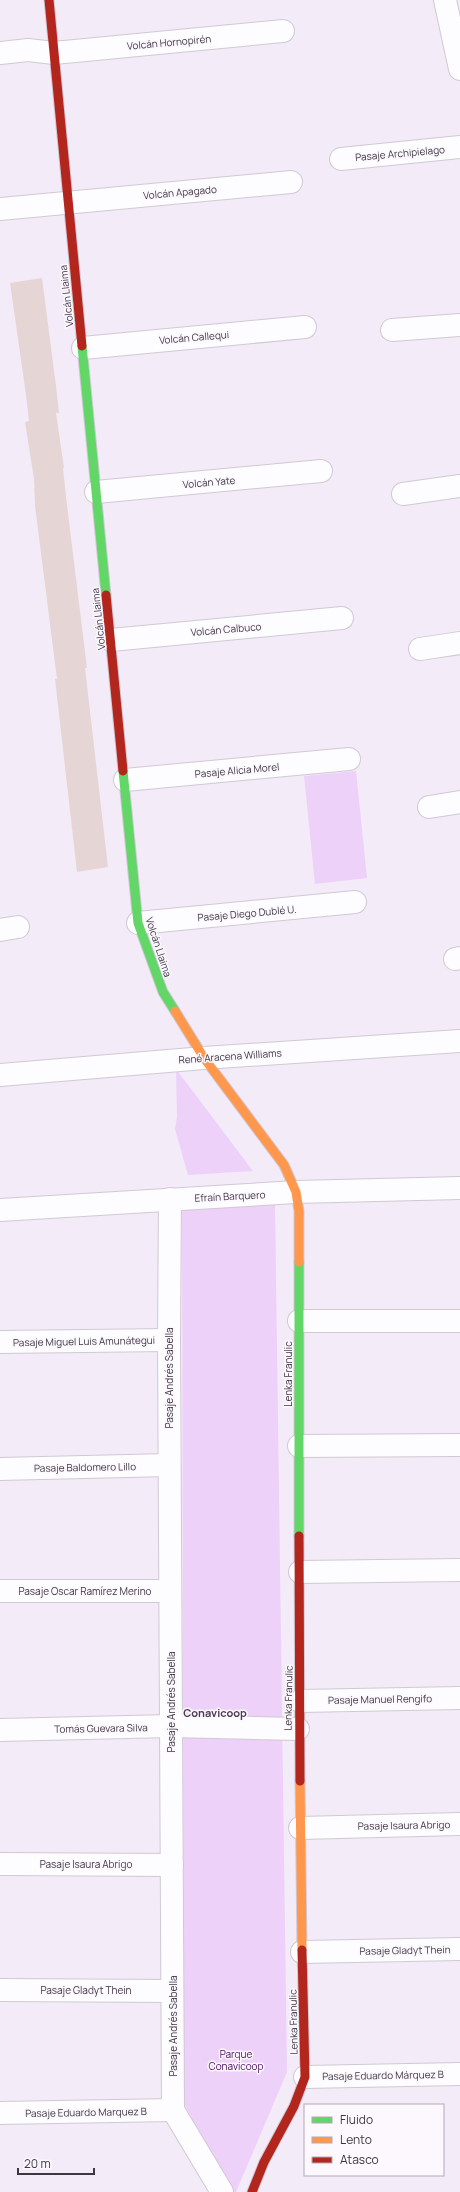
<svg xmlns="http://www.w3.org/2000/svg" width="460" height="2192" viewBox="0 0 460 2192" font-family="Manrope,sans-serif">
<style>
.green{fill:#edd1f8}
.building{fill:#e5d6d5}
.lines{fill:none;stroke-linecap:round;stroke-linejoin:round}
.street-casing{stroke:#d0c9d4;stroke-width:24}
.fast-casing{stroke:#d0c9d4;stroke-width:11}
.slow-casing{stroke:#d0c9d4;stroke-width:11}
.jam-casing{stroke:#d0c9d4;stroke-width:11}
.street{stroke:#fdfcfe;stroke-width:22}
.fast{stroke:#63d668;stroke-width:9}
.slow{stroke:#ff974d;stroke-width:9}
.jam{stroke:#b3261e;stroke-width:9}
.labels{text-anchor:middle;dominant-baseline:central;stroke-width:3;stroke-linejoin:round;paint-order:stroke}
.street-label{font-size:10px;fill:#3e3642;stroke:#fcf8fe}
.park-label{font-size:10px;fill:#470959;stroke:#fcf8fe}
.neighbourhood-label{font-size:11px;font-weight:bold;fill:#4d3a53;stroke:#fcf8fe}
</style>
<rect width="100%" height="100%" fill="#f4ebf8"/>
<!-- green -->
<g class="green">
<path d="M356,771L367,878L315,884L304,776Z"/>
<path d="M176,1069L253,1171L188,1175L175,1129L177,1117Z"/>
<path d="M275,1203L287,2072L236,2192H227L184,2103L182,1207Z"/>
</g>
<!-- building -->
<path class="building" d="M42,278L56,386L59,413H56L64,468H63L66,497L87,668H85L108,867L77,872L55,679H57L35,506L34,479L25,422L29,421L26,395L10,283Z"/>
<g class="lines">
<defs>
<g id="street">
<path d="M445,0L460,69"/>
<path d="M0,53L28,50L54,53L283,31"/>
<path d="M341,159L460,147"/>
<path d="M0,209L291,182"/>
<path d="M392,330L460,325"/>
<path d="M83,348L305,327"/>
<path d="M96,492L321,471"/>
<path d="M403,494L460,486"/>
<path d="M111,640L342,618"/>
<path d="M420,649L460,643"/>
<path d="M125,780L349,759"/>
<path d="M429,807L460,802"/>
<path d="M138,923L355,902"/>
<path d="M0,930L18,927"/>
<path d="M455,959L460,958"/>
<path d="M0,1075L204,1058L460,1041"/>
<path d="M170,1199L169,1340L173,2110L222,2192"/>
<path d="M0,1210L296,1192L460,1188"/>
<path d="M299,1321H460"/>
<path d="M0,1342L169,1340"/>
<path d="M299,1446L460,1445"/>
<path d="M0,1469L169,1465"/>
<path d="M300,1572L460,1570"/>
<path d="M0,1591H170"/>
<path d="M300,1701L460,1698"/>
<path d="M0,1730L171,1726L298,1729"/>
<path d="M300,1828L460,1824"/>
<path d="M0,1864L172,1865"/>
<path d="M302,1952L460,1949"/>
<path d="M0,1990L172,1991"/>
<path d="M305,2077L460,2074"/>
<path d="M0,2113L173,2110"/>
</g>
<g id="fast">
<path d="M82,346L106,595"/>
<path d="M123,771L138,923L163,992L175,1011"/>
<path d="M299,1262V1536"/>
</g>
<g id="slow">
<path d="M175,1011L204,1058L284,1165L296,1192L299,1211V1262"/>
<path d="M300,1781L302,1950"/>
</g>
<g id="jam">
<path d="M49,0L82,346"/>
<path d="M106,595L123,771"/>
<path d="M299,1536L300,1781"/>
<path d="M252,2192L264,2162L294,2106L305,2077L302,1950"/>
</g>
</defs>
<!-- street casing -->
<use href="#street" class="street-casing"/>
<!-- fast casing -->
<use href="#fast" class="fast-casing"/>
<!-- slow casing -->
<use href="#slow" class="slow-casing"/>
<!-- jam casing -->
<use href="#jam" class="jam-casing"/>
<!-- street -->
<use href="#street" class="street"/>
<!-- fast -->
<use href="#fast" class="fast"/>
<!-- slow -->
<use href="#slow" class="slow"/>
<!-- jam -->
<use href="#jam" class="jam"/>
</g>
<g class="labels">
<!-- street labels -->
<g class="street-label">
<text transform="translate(169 42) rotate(-5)">Volcán Hornopirén</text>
<text transform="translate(400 153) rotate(-5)">Pasaje Archipielago</text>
<text transform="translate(180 192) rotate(-5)">Volcán Apagado</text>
<text transform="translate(66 296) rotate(-96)">Volcán Llaima</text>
<text transform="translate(194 337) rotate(-5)">Volcán Callequi</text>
<text transform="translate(209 482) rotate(-5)">Volcán Yate</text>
<text transform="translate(98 619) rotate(-96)">Volcán Llaima</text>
<text transform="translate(226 629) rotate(-5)">Volcán Calbuco</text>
<text transform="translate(237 770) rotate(-5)">Pasaje Alicia Morel</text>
<text transform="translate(247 913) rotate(-5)">Pasaje Diego Dublé U.</text>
<text transform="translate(159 947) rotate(72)">Volcán Llaima</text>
<text transform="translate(230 1056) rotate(-4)">René Aracena Williams</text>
<text transform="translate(230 1196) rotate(-3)">Efraín Barquero</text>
<text transform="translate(84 1341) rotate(-1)">Pasaje Miguel Luis Amunátegui</text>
<text transform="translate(288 1374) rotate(-90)">Lenka Franulic</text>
<text transform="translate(169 1378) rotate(-90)">Pasaje Andrés Sabella</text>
<text transform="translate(85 1467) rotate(-1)">Pasaje Baldomero Lillo</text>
<text x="85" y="1591">Pasaje Oscar Ramírez Merino</text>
<text transform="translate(288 1698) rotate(-89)">Lenka Franulic</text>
<text transform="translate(380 1699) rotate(-1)">Pasaje Manuel Rengifo</text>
<text transform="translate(171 1702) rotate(-90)">Pasaje Andrés Sabella</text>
<text transform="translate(101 1728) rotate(-1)">Tomás Guevara Silva</text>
<text transform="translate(404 1825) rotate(-1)">Pasaje Isaura Abrigo</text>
<text x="86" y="1864">Pasaje Isaura Abrigo</text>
<text transform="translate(405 1950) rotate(-1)">Pasaje Gladyt Thein</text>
<text x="86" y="1990">Pasaje Gladyt Thein</text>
<text transform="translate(293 2022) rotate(-91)">Lenka Franulic</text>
<text transform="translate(173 2026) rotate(-90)">Pasaje Andrés Sabella</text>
<text transform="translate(383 2075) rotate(-1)">Pasaje Eduardo Márquez B</text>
<text transform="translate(86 2112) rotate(-1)">Pasaje Eduardo Marquez B</text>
</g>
<!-- park labels -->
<g class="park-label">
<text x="236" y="2054">Parque<tspan x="236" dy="12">Conavicoop</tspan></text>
</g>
<!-- neighbourhood labels -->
<g class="neighbourhood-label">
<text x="215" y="1712">Conavicoop</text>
</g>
</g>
<!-- legend -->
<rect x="304" y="2104" width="140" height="72" fill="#fcf8fe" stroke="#b0aab3"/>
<rect x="312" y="2117" width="20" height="6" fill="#63d668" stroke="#b0aab3"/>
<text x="340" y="2124" font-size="12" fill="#3e3642">Fluido</text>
<rect x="312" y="2137" width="20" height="6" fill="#ff974d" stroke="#b0aab3"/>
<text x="340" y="2144" font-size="12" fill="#3e3642">Lento</text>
<rect x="312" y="2157" width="20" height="6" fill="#b3261e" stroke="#b0aab3"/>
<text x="340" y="2164" font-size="12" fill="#3e3642">Atasco</text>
<!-- scale -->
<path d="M18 2168v6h76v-6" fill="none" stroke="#3e3642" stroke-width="2"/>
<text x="24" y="2168" font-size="12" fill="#3e3642" stroke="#fcf8fe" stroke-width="3" paint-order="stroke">20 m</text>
</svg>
